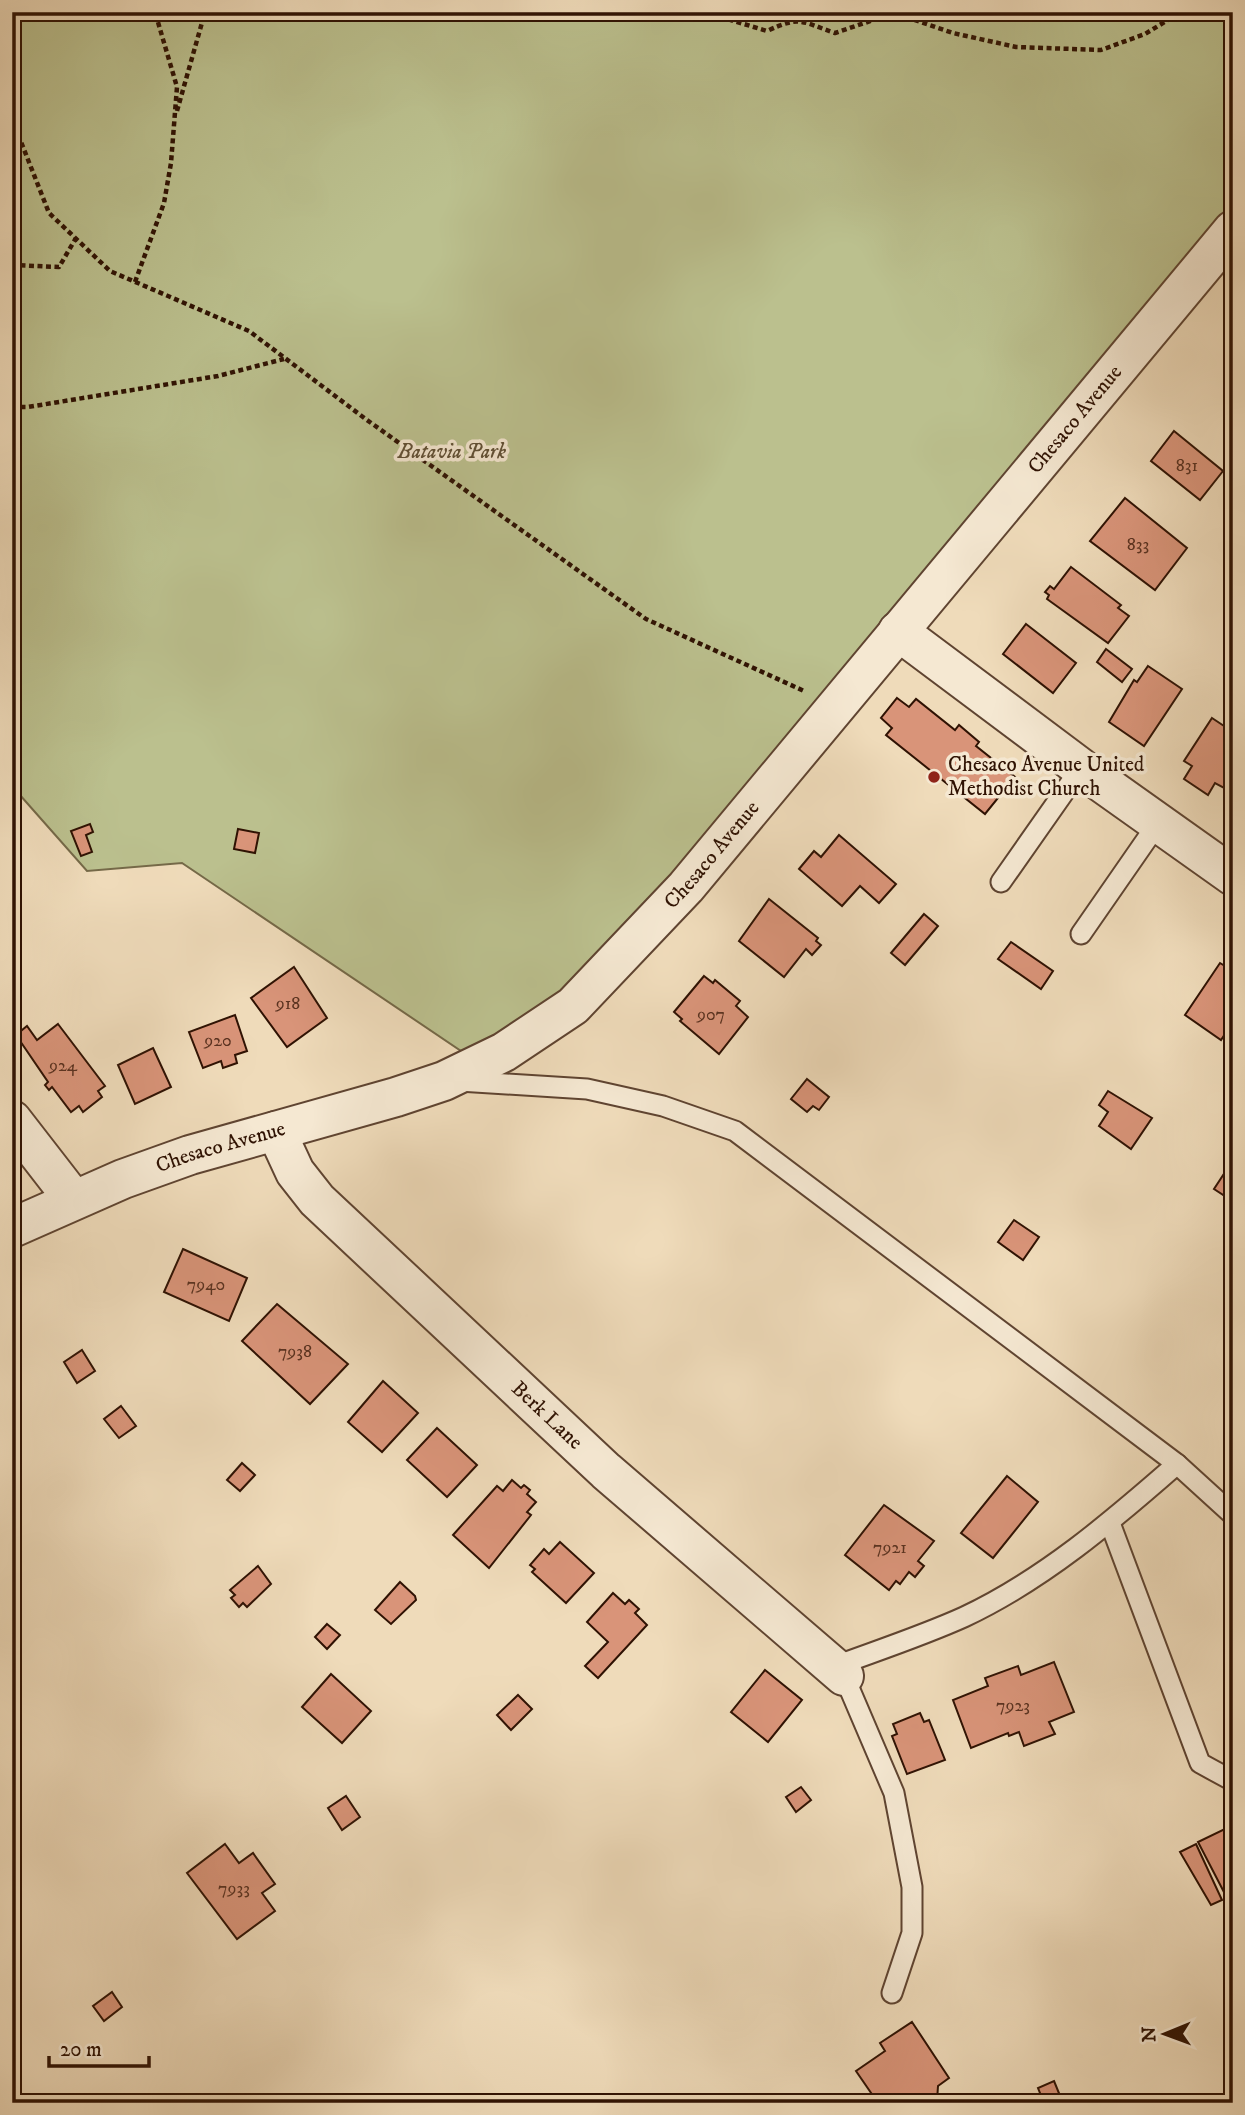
<svg xmlns="http://www.w3.org/2000/svg" width="1245" height="2115" viewBox="0 0 1245 2115" font-family="'IM FELL DW Pica',serif">
<style>
.green{fill:#bbc08e;stroke:#756948;stroke-width:2}
.building{fill:#d99479;stroke:#2f1203;stroke-width:2}
.lines{fill:none;stroke-linecap:round;stroke-linejoin:round}
.service-casing{stroke:#5f4431;stroke-width:23}
.minor-casing{stroke:#5f4431;stroke-width:42}
.tertiary-casing{stroke:#5f4431;stroke-width:42}
.path{stroke:#2f1203;stroke-width:4.5;stroke-dasharray:5 3.5;stroke-linecap:butt}
.service{stroke:#f5e8d2;stroke-width:19}
.minor{stroke:#f5e8d2;stroke-width:38}
.tertiary{stroke:#f5e8d2;stroke-width:38}
.poi-dot{fill:#8f2418;stroke:#f5e8d2;stroke-width:2.5}
.labels{text-anchor:middle;dominant-baseline:central;stroke-width:7;stroke-linejoin:round;paint-order:stroke}
.number-label{font-size:18px;fill:#5a3220}
.street-label{font-size:21px;fill:#2f1203;stroke:#f5e8d2}
.park-label{font-size:21px;font-style:italic;fill:#604f34;stroke:#f5e8d2}
.poi-label{font-size:21px;fill:#2f1203;stroke:#f5e8d2;text-anchor:start}
</style>
<rect width="100%" height="100%" fill="#efdbba"/>
<filter id="stains"><feTurbulence type="fractalNoise" baseFrequency=".00286" numOctaves="4"/><feColorMatrix values="0 0 0 0 .2 0 0 0 0 .09 0 0 0 0 .02 0 0 0 .5 -.17"/></filter>
<radialGradient id="worn" r=".72"><stop offset=".6" stop-color="#630" stop-opacity="0"/><stop offset="1" stop-color="#630" stop-opacity=".3"/></radialGradient>
<!-- green -->
<path class="green" d="M12,12H1233V206L597,967L470,1057L182,863L87,871L12,786Z"/>
<!-- building -->
<g class="building">
<path d="M1174,431L1223,471L1200,500L1151,461Z"/>
<path d="M1125,498L1187,548L1155,590L1090,541Z"/>
<path d="M1071,567L1121,605L1118,608L1129,616L1108,643L1047,599L1049,595L1045,592L1050,586L1054,589Z"/>
<path d="M1026,624L1076,663L1053,693L1003,654Z"/>
<path d="M1106,649L1132,669L1122,682L1097,662Z"/>
<path d="M1148,666L1182,689L1144,746L1109,722L1134,680L1137,682Z"/>
<path d="M897,698L909,707L916,699L955,730L959,725L979,742L976,746L1015,777L985,814L886,735L892,728L881,718Z"/>
<path d="M1212,718L1233,732V778L1226,789L1215,783L1208,795L1184,779L1192,766L1184,761Z"/>
<path d="M90,824L93,832L86,835L92,852L81,856L71,831Z"/>
<path d="M238,829L259,833L255,853L234,849Z"/>
<path d="M839,835L896,884L879,903L860,886L842,906L799,869L814,851L821,857Z"/>
<path d="M769,899L818,938L816,941L821,945L812,955L806,949L784,977L739,941Z"/>
<path d="M924,914L938,926L905,965L891,953Z"/>
<path d="M1011,942L1053,971L1041,989L998,959Z"/>
<path d="M1220,963L1233,971V1035L1227,1031L1221,1040L1185,1015Z"/>
<path d="M294,967L327,1018L287,1047L251,998Z"/>
<path d="M704,976L713,983L715,980L740,1001L736,1006L748,1017L719,1054L680,1021L682,1019L674,1012Z"/>
<path d="M235,1015L247,1051L235,1055L237,1063L223,1068L221,1061L203,1068L189,1032Z"/>
<path d="M58,1024L105,1086L98,1091L102,1097L83,1112L79,1106L71,1112L52,1087L49,1090L45,1085L48,1082L16,1035L27,1026L37,1040Z"/>
<path d="M153,1048L171,1087L135,1104L118,1065Z"/>
<path d="M807,1079L829,1097L819,1110L813,1106L807,1112L791,1099Z"/>
<path d="M1108,1091L1152,1118L1131,1149L1099,1126L1108,1112L1099,1105Z"/>
<path d="M1231,1163L1233,1197L1231,1200L1214,1189Z"/>
<path d="M1014,1220L1039,1237L1023,1260L998,1242Z"/>
<path d="M183,1249L247,1278L229,1321L164,1292Z"/>
<path d="M277,1304L348,1364L310,1404L242,1341Z"/>
<path d="M82,1350L95,1371L77,1383L64,1362Z"/>
<path d="M383,1381L418,1413L382,1452L348,1422Z"/>
<path d="M121,1406L136,1426L119,1438L104,1419Z"/>
<path d="M437,1428L477,1465L447,1497L407,1460Z"/>
<path d="M242,1463L255,1475L240,1491L227,1480Z"/>
<path d="M1007,1476L1038,1502L993,1558L961,1533Z"/>
<path d="M512,1480L521,1488L524,1485L530,1490L527,1494L536,1502L527,1512L531,1515L489,1568L453,1535L497,1486L503,1491Z"/>
<path d="M884,1505L934,1541L918,1561L924,1566L915,1577L909,1572L900,1584L896,1581L889,1590L845,1555Z"/>
<path d="M560,1542L594,1573L566,1603L532,1572L535,1569L530,1565L544,1549L549,1554Z"/>
<path d="M258,1566L271,1584L247,1607L243,1603L239,1607L231,1598L235,1595L230,1590Z"/>
<path d="M400,1582L415,1596L416,1600L391,1624L375,1610Z"/>
<path d="M613,1593L625,1604L629,1600L639,1609L635,1613L647,1625L598,1678L585,1666L608,1642L587,1622Z"/>
<path d="M327,1624L340,1635L327,1649L315,1637Z"/>
<path d="M1054,1662L1074,1712L1049,1722L1055,1734L1024,1746L1019,1732L1009,1736L1008,1733L971,1748L953,1700L988,1686L985,1678L1018,1666L1021,1675Z"/>
<path d="M765,1670L802,1700L768,1742L731,1712Z"/>
<path d="M331,1674L371,1711L342,1743L302,1707Z"/>
<path d="M518,1695L532,1709L511,1730L497,1715Z"/>
<path d="M920,1713L924,1722L929,1720L945,1760L907,1774L892,1736L897,1734L893,1724Z"/>
<path d="M801,1787L811,1800L796,1812L786,1797Z"/>
<path d="M346,1796L360,1817L342,1830L328,1808Z"/>
<path d="M1233,1825V1892L1226,1896L1198,1842Z"/>
<path d="M225,1844L239,1863L253,1853L275,1884L262,1893L275,1911L237,1939L187,1873Z"/>
<path d="M1196,1844L1222,1900L1211,1905L1180,1852Z"/>
<path d="M112,1992L122,2007L104,2021L93,2006Z"/>
<path d="M912,2022L949,2078L938,2086L937,2101L921,2097L920,2103H878L856,2071L885,2051L880,2043Z"/>
<path d="M1054,2081L1063,2103H1044L1038,2088Z"/>
</g>
<g class="lines">
<defs>
<g id="service">
<path d="M1001,882L1081,768"/>
<path d="M1081,934L1158,823"/>
<path d="M459,1081L587,1089L663,1106L735,1131L1177,1464C1112,1521 1043,1580 964,1617C922,1636 876,1651 833,1667"/>
<path d="M1177,1464L1233,1515"/>
<path d="M1110,1523L1200,1763L1233,1781"/>
<path d="M844,1676L894,1793L912,1887V1933L892,1993"/>
</g>
<g id="minor">
<path d="M898,631L1081,768L1233,876"/>
<path d="M12,1120L74,1200"/>
<path id="s1" d="M276,1131L295,1172L317,1200L606,1471L844,1676"/>
</g>
<g id="tertiary">
<path id="s2" d="M12,1228L123,1179L190,1155L396,1097L444,1081L504,1052L573,1006L686,887L1233,230"/>
</g>
</defs>
<!-- service casing -->
<use href="#service" class="service-casing"/>
<!-- minor casing -->
<use href="#minor" class="minor-casing"/>
<!-- tertiary casing -->
<use href="#tertiary" class="tertiary-casing"/>
<!-- path -->
<g class="path">
<path d="M704,12L767,31C801,15 802,22 835,33L894,13L953,33L1016,47L1101,50L1145,34L1181,12"/>
<path d="M177,111L205,12"/>
<path d="M12,119L49,213L110,271L249,331L367,420L646,619L804,691"/>
<path d="M12,265L59,267L76,238"/>
<path d="M135,282L164,203L171,163L177,87L155,12"/>
<path d="M12,407H28L218,376L284,359"/>
</g>
<!-- service -->
<use href="#service" class="service"/>
<!-- minor -->
<use href="#minor" class="minor"/>
<!-- tertiary -->
<use href="#tertiary" class="tertiary"/>
</g>
<!-- markers -->
<circle class="poi-dot" cx="934" cy="777" r="7"/>
<g class="labels">
<!-- number labels -->
<g class="number-label">
<text x="1187" y="466">831</text>
<text x="1138" y="545">833</text>
<text x="288" y="1004">918</text>
<text x="711" y="1015">907</text>
<text x="218" y="1041">920</text>
<text x="63" y="1066">924</text>
<text x="206" y="1285">7940</text>
<text x="295" y="1352">7938</text>
<text x="890" y="1548">7921</text>
<text x="1013" y="1706">7923</text>
<text x="234" y="1889">7933</text>
</g>
<!-- street labels -->
<g class="street-label">
<text stroke="none"><textPath href="#s2" startOffset="1379">Chesaco Avenue</textPath></text>
<text stroke="none"><textPath href="#s2" startOffset="812">Chesaco Avenue</textPath></text>
<text stroke="none"><textPath href="#s2" startOffset="224">Chesaco Avenue</textPath></text>
<text stroke="none"><textPath href="#s1" startOffset="396">Berk Lane</textPath></text>
</g>
<!-- park labels -->
<g class="park-label">
<text x="452" y="452">Batavia Park</text>
</g>
<!-- poi labels -->
<g class="poi-label">
<text x="948" y="765">Chesaco Avenue United<tspan x="948" dy="24">Methodist Church</tspan></text>
</g>
</g>
<!-- margin -->
<rect width="1245" height="2115" fill="none" stroke="#efdbba" stroke-width="42"/>
<rect x="14" y="14" width="1217" height="2087" fill="none" stroke="#2f1203" stroke-width="3.5"/>
<rect x="21" y="21" width="1203" height="2073" fill="none" stroke="#2f1203" stroke-width="2"/>
<!-- north arrow -->
<g transform="translate(1165 2034) rotate(269)" stroke="#f5e8d2" stroke-width="5" paint-order="stroke">
<path d="M0-5L12 26L0 18L-12 26Z" fill="#2f1203"/>
<text y="-10" font-size="19" font-weight="bold" text-anchor="middle" fill="#2f1203">N</text>
</g>
<!-- scale -->
<path d="M49 2056v10h100v-10" fill="none" stroke="#2f1203" stroke-width="3.5"/>
<text x="60" y="2056" font-size="21" fill="#2f1203" stroke="#f5e8d2" stroke-width="5" paint-order="stroke">20 m</text>
<rect width="100%" height="100%" filter="url(#stains)"/>
<rect width="100%" height="100%" fill="url(#worn)"/>
</svg>
